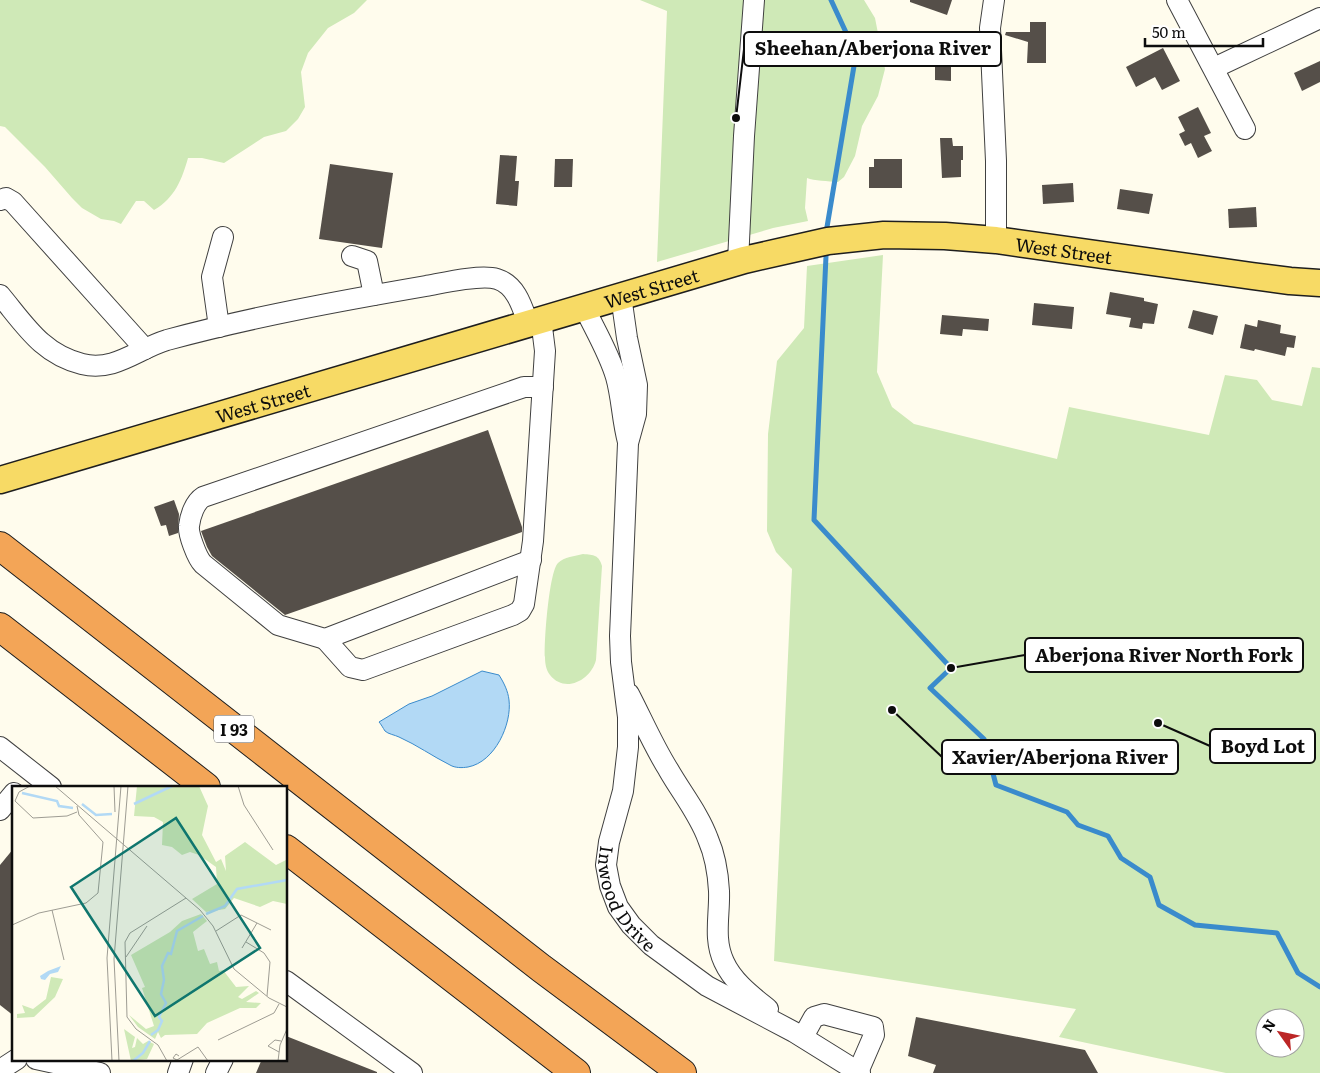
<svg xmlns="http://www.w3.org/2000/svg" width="1320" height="1073" viewBox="0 0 1320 1073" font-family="Literata,serif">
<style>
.green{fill:#cfe9b7;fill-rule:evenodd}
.water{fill:#b2d9f5;stroke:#3a8bcc}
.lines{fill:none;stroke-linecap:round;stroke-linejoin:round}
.stream{stroke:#3a8bcc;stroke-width:5}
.building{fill:#554f49}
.minor-casing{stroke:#404040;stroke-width:22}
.major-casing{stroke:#1e1e1e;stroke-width:29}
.highway-casing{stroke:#1e1e1e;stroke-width:30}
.minor{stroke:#fff;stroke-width:20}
.major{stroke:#f7da65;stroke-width:26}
.highway{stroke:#f3a557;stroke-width:28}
.labels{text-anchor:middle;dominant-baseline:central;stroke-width:5;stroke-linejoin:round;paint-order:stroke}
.shield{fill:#fff;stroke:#565656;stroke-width:1}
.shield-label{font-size:16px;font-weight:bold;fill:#0d0d0d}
.street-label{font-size:18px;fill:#0d0d0d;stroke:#fff}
.inset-river{fill:none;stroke:#b2d9f5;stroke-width:2.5}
.inset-road{fill:none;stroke:#9e9c93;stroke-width:1}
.view{fill:#0f766e;fill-opacity:0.15;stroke:#0f766e;stroke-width:2.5}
.inset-edge{fill:none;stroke:#0d0d0d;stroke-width:2.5}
.leader{fill:none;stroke:#0d0d0d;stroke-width:2}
.callout-dot{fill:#0d0d0d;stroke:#fff;stroke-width:2}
.callout{fill:#fff;stroke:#0d0d0d;stroke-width:2}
.callout-label{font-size:19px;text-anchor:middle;font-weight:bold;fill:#0d0d0d}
</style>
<rect width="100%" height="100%" fill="#fffced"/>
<!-- green -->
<g class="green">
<path d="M0,0H367L354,13L328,28L308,53L301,72L305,107L298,119L286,131L264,137L224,163L202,158H188C182,179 175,198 154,210L144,201H136L121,224L114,221L101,219L82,208L72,198L45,167L5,127L0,126Z"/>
<path d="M640,0H864L875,18L885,69L878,96L862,126L855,156L844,177L838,182C828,181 814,181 807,178L805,208L808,221L773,228L657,262L667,11Z"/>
<path d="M883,255L877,372L892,407L914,424L1057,459L1069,407L1209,435L1225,375L1257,380L1272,400L1302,406L1312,367L1320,368V1073H1226L1059,1037L1076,1009L774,961L792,569L776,552L767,531L768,434L777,361L804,328L807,266ZM1265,1018H1295V1048H1265Z"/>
<path d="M583,554C594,555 599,555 602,566L596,660C591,680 565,694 550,675C546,670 545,663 545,657C544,642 549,572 558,563C564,557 575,556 583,554Z"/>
</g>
<!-- water -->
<path class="water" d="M482,671L499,675C504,683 508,691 509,700C512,724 495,762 468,767C462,768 455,768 450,765C432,756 417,745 399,737C395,735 388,734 385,731C383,728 381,724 379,722L409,704L432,696Z"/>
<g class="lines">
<!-- stream -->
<g class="stream">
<path d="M827,227L856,54L831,0"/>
<path d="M826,256L814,520L951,668L930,688L984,739L996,785L1067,812L1078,825L1108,836L1121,858L1150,877L1159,905L1195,925L1277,933L1298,973L1320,987"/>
</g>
</g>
<!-- building -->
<g class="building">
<path d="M910,0H952L947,15L910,2Z"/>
<path d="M1030,22H1046V63H1027L1028,42L1005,35L1006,32H1030Z"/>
<path d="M935,40H949V49H962V64H951V81L935,80Z"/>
<path d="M1163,48L1180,81L1162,90L1155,77L1136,87L1126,67Z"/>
<path d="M1320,61V82L1302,91L1294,73Z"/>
<path d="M1198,107L1211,133L1204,136L1212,151L1198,158L1191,143L1185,146L1179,134L1185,131L1178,117Z"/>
<path d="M940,138H952L953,146H963V160H961V177L942,178Z"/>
<path d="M500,155L517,156L515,181H519L517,206L496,204Z"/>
<path d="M555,159H573L572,187H554Z"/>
<path d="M874,159H902V188H869V167H874Z"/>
<path d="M330,164L393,173L382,248L319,239Z"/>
<path d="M1073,183L1074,202L1043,204L1042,185Z"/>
<path d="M1120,189L1153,194L1149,214L1117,209Z"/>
<path d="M1256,207L1257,227L1229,228L1228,209Z"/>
<path d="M1110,292L1144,298V301L1158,304L1154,324L1143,323L1142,329L1129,327L1131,318L1106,314Z"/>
<path d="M1034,303L1074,307L1072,329L1032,325Z"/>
<path d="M1193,310L1218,316L1213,335L1188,328Z"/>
<path d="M942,315L989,319L988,331L963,329L962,336L940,334Z"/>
<path d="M1258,320L1281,325L1280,333L1296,336L1294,348L1287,347L1285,356L1255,349L1254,351L1240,348L1245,324L1257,327Z"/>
<path d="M488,430L522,527V532L285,615L212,556L207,547L201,531Z"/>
<path d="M174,500L179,514L178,533L169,536L166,525L161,526L154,507Z"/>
<path d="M14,848V1016L0,1005V865Z"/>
<path d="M916,1017L1085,1050L1098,1073H933L936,1065L908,1056Z"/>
<path d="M286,1036L377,1072V1073H256L262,1059H286Z"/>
</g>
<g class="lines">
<defs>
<g id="minor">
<path d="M994,0L990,28L996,161V240"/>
<path d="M1177,0L1245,129"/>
<path d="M1214,68L1320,18"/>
<path d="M0,200L6,198L13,202L145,349"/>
<path d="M352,256L367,261L374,295"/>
<path d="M738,262L744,136L754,0"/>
<path d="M0,295C25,325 42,354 82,364C115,372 137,349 167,340C252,317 339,301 426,286C443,283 480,274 497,279C516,285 522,306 528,323"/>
<path id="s1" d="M621,296L627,338L637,385L636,414L628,443L620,636L621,662L628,717V747L623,791L609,842L606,865L610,886L618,907L631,925L651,945L707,986L794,1032L860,1073"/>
<path d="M584,307C595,330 609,353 616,377C622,398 622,420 628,442"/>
<path d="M219,327L212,277L223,237"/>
<path d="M531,560L325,639L278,625L203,564C197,558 188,534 189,526C190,516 195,502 203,497L524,387H543"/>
<path d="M325,639L350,667L363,670L513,615L520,611L524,604L533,541L545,351L541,319"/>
<path d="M629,694C642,719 653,745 668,769C681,792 699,814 708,839C715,855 718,873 719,891C720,915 713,939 724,962C733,982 752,996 768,1009"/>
<path d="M0,747L51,787"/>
<path d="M0,810L14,793"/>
<path d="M286,981L412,1073"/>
<path d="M803,1037L814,1017L824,1014L873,1027L874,1035L858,1072"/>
<path d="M36,1059L100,1073"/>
<path d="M0,1070L17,1059"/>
<path d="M178,1073L183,1059"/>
<path d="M216,1073L223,1059"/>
</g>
<g id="major">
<path id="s2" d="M0,480L744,260L828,241L884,235L945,236L996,240L1252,276L1290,281L1320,283"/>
</g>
<g id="highway">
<path d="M0,546L541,968L682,1073"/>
<path d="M0,627L206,787"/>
<path d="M286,849L576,1073"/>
</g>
</defs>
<!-- minor casing -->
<use href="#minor" class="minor-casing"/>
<!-- major casing -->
<use href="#major" class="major-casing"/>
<!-- highway casing -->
<use href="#highway" class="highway-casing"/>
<!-- minor -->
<use href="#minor" class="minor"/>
<!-- major -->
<use href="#major" class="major"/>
<!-- highway -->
<use href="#highway" class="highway"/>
</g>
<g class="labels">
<!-- shield labels -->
<rect class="shield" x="214" y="715.5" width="40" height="27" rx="4"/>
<g class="shield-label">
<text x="234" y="729">I 93</text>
</g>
<!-- street labels -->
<g class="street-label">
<text stroke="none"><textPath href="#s2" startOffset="1099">West Street</textPath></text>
<text stroke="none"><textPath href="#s2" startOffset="679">West Street</textPath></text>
<text stroke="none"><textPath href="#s2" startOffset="274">West Street</textPath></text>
<text stroke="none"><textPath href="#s1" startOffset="614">Inwood Drive</textPath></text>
</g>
</g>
<!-- overview -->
<g transform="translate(12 786)">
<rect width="275" height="275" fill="#fffced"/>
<path d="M125,0H187L196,20L190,49L204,76L209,73L214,85L213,70L233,56L264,79L274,74L275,118L261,115L248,121L222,112L213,123L194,126L180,113L205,98L204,81L187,69L178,66L170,69L160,61L150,59L151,36L142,31L122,30ZM189,128L195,135L181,146L186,165L192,163L198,178L205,176L207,185L211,184L224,201L237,200L226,211L230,213L244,205L247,207L234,216L249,217L244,222H228L195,237L185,248L153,249L149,252L146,246L143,253L126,241L117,229L134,243L142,240L130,202L133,201L119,169L158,146L170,135ZM39,191L51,193L43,211L22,231L5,232V228L13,227L10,219L21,223L34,213ZM112,243L123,251L120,262L123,261L125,252L131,258L136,255L142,258L135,273L119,275Z" fill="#cfe9b7"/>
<path d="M49,180L46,186L38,188L33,194L29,193L28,190L36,185Z" fill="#b2d9f5"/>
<path class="inset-river" d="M10,7L45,15L47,20L61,22M70,18L84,29L100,28M122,18L160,0M194,128L213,120L225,103L275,94M139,249L146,244L150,235L147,231L154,217L149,208L152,194L150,180L156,167L159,168L165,145L191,130M121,275L131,267L138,255"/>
<path class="inset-road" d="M18,0L7,6L3,15L21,32L55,30L65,26M43,0L188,124L201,140L222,183L257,212L275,221M102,0L103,26M226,0L232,19L261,64M40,124L52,174M0,139L27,127L74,117L86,107L91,56L67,29L65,20M204,145L229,129L259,144M234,156L252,167L258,176L255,210M230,162L245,137M114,171L135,140M206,254L262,227L267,218M267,266L256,260L263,254L269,255M167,270L164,268L161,272L165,274L186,261L196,275M100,275L95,172L109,0M107,275L102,173L116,0M155,275L146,259L124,243L115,231L113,156L118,147L174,112M266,275L268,259L275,243"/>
<path class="view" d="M164,32L248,162L143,230L59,101Z"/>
<rect width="275" height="275" class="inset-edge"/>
</g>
<!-- callouts -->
<path class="leader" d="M736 118L744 49M951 668L1025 655M1158 723L1210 746M892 710L942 757"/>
<g class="callout-dot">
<circle cx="736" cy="118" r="5"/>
<circle cx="951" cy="668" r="5"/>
<circle cx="1158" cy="723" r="5"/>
<circle cx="892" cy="710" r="5"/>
</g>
<g class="callout">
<rect x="744" y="32" width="257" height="34" rx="5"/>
<rect x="1025" y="638" width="278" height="34" rx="5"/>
<rect x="1210" y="729" width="105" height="34" rx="5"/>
<rect x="942" y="740" width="236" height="34" rx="5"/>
</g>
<g class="callout-label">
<text x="873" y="55">Sheehan/Aberjona River</text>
<text x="1164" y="662">Aberjona River North Fork</text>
<text x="1263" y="753">Boyd Lot</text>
<text x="1060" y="764">Xavier/Aberjona River</text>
</g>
<!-- north arrow -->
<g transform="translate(1280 1033) rotate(303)"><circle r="24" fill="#ffffff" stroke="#9e9e9e"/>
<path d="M0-4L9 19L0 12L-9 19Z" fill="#bc2626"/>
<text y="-8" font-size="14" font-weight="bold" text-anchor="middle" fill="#0d0d0d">N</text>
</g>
<!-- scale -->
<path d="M1145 38v8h118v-8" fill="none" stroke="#0d0d0d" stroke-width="2.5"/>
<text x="1152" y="38" font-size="15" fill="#0d0d0d" stroke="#ffffff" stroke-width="4" paint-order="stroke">50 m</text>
</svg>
